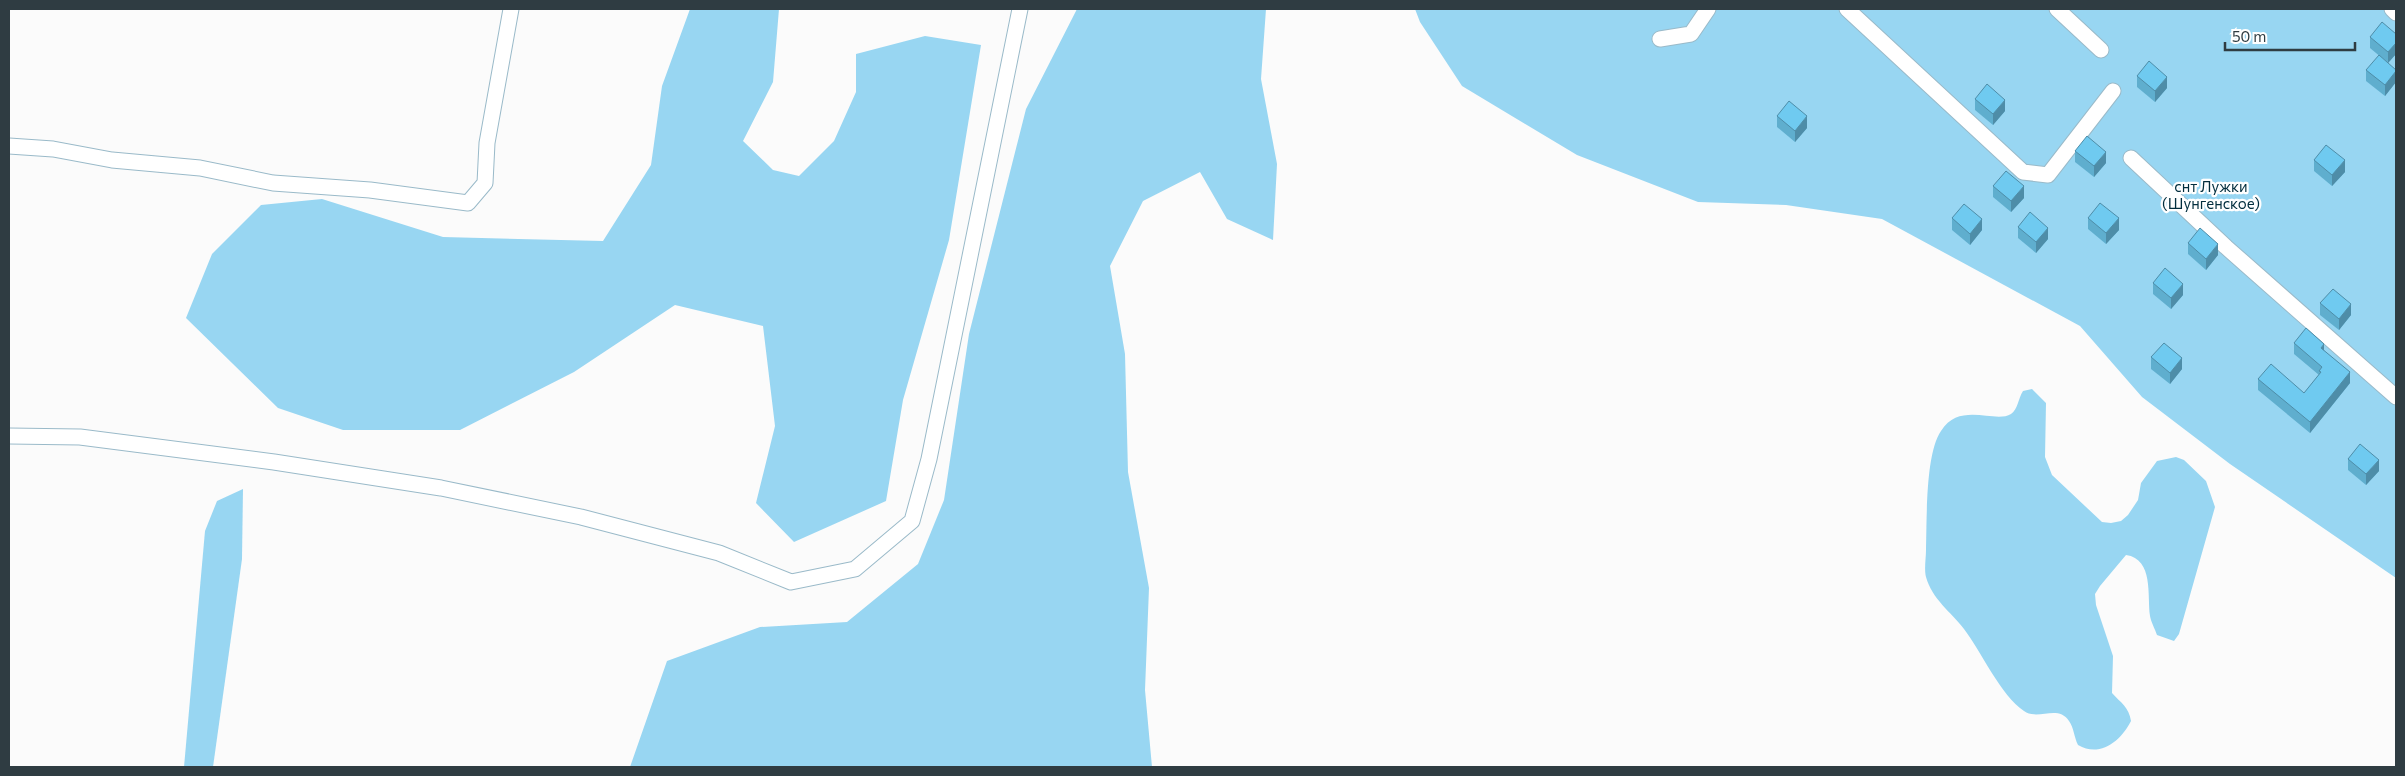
<svg xmlns="http://www.w3.org/2000/svg" width="2405" height="776" viewBox="0 0 2405 776" font-family="Commissioner,sans-serif">
<style>
.green{fill:#98d6f2}
.lines{fill:none;stroke-linecap:round;stroke-linejoin:round}
.street-casing{stroke:#9abac9;stroke-width:17}
.street{stroke:#fff;stroke-width:15}
.wall{fill:#5faece}
.shaded-wall{fill:#4e8da8}
.building{fill:#6fcaf0;stroke:#4e8da8}
.labels{text-anchor:middle;dominant-baseline:central;stroke-width:4.5;stroke-linejoin:round;paint-order:stroke}
.park-label{font-size:15px;fill:#022e3e;stroke:#fff}
</style>
<rect width="100%" height="100%" fill="#fbfbfb"/>
<!-- green -->
<g class="green">
<path d="M690,9H779L773,82L743,141L773,170L799,176L834,141L856,92V54L925,36L981,45L949,240L903,400L886,501L794,542L756,503L775,426L763,326L675,305L574,372L460,430H343L278,408L186,318L212,254L261,205L322,199L443,237L603,241L651,165L662,86Z"/>
<path d="M1077,9H1266L1261,79L1277,164L1273,240L1227,219L1200,172L1143,201L1110,266L1125,354L1128,472L1149,588L1145,690L1152,767H630L667,661L760,627L847,622L918,564L944,500L969,334L1026,109Z"/>
<path d="M1415,9H2396V578L2230,464L2142,397L2080,326L1882,219L1786,205L1698,202L1577,155L1462,86L1420,22Z"/>
<path d="M2032,389L2046,403L2045,457L2052,475L2102,522L2111,523L2121,521L2128,515L2138,500L2141,483L2157,461L2176,457L2184,460L2206,481L2215,507L2179,634L2174,641L2157,635C2155,629 2151,622 2150,616C2147,596 2154,559 2126,555L2100,586L2095,594L2096,605L2113,656L2112,693C2121,703 2129,707 2131,721C2121,741 2100,758 2078,745C2074,737 2074,728 2069,721C2058,704 2038,721 2024,711C2001,696 1981,651 1964,629C1951,612 1932,599 1926,577C1924,569 1926,558 1926,550C1927,522 1925,454 1941,431C1960,401 1995,424 2011,414C2018,409 2018,399 2023,391Z"/>
<path d="M243,489L242,559L213,767H184L205,531L217,501Z"/>
</g>
<g class="lines">
<defs>
<g id="street">
<path d="M1847,9L2023,172L2048,175L2113,91"/>
<path d="M2057,9L2101,50"/>
<path d="M2392,9L2396,13"/>
<path d="M1660,39L1691,34L1708,9"/>
<path d="M9,146L53,149L112,160L200,168L273,183L370,190L468,203L485,183L487,143L511,9"/>
<path d="M2131,158L2226,247L2396,397"/>
<path d="M9,436L80,437L274,462L441,488L581,517L719,553L791,582L855,569L912,521L929,459L1020,9"/>
</g>
</defs>
<!-- street casing -->
<use href="#street" class="street-casing"/>
<!-- street -->
<use href="#street" class="street"/>
</g>
<!-- wall -->
<g class="wall">
<path d="M2396,34V54L2388,63L2370,48V37Z"/>
<path d="M2366,70H2396V82L2385,96L2366,81Z"/>
<path d="M2137,76L2167,88L2155,102L2137,87Z"/>
<path d="M1975,99L2005,111L1993,125L1975,110Z"/>
<path d="M1777,116L1807,128L1795,142L1777,127Z"/>
<path d="M2075,151L2106,163L2094,177L2075,162Z"/>
<path d="M2314,160L2345,172L2332,186L2314,171Z"/>
<path d="M1993,186L2024,198L2011,212L1993,197Z"/>
<path d="M1952,218L1982,230L1970,245L1952,230Z"/>
<path d="M2088,218L2119,230L2106,244L2088,229Z"/>
<path d="M2018,227L2048,239L2036,253L2018,238Z"/>
<path d="M2188,243L2218,255L2206,270L2188,254Z"/>
<path d="M2153,283L2183,295L2171,309L2153,294Z"/>
<path d="M2320,303L2351,315L2339,330L2320,315Z"/>
<path d="M2294,343L2324,350L2350,383L2310,433L2258,390V379L2304,393L2319,375L2294,354Z"/>
<path d="M2151,357L2182,369L2170,384L2151,369Z"/>
<path d="M2348,459L2379,471L2366,485L2348,470Z"/>
</g>
<!-- shaded-wall -->
<g class="shaded-wall">
<path d="M2396,43V54L2388,63V52Z"/>
<path d="M2396,71V82L2385,96V85Z"/>
<path d="M2167,77V88L2155,102V91Z"/>
<path d="M2005,100V111L1993,125V114Z"/>
<path d="M1807,116V128L1795,142V131Z"/>
<path d="M2106,152V163L2094,177V166Z"/>
<path d="M2345,160V172L2332,186V175Z"/>
<path d="M2024,186V198L2011,212V201Z"/>
<path d="M2119,218V230L2106,244V233Z"/>
<path d="M1982,219V230L1970,245V234Z"/>
<path d="M2048,228V239L2036,253V242Z"/>
<path d="M2218,244V255L2206,270V259Z"/>
<path d="M2183,284V295L2171,309V298Z"/>
<path d="M2351,304V315L2339,330V319Z"/>
<path d="M2324,344V355L2321,348Z"/>
<path d="M2182,358V369L2170,384V373Z"/>
<path d="M2350,372V383L2310,433V422Z"/>
<path d="M2379,460V471L2366,485V474Z"/>
</g>
<!-- building -->
<g class="building">
<path d="M2382,22L2396,34V43L2388,52L2370,37Z"/>
<path d="M2379,55L2396,70V71L2385,85L2366,70Z"/>
<path d="M2149,61L2167,77L2155,91L2137,76Z"/>
<path d="M1987,84L2005,100L1993,114L1975,99Z"/>
<path d="M1789,101L1807,116L1795,131L1777,116Z"/>
<path d="M2087,136L2106,152L2094,166L2075,151Z"/>
<path d="M2326,145L2345,160L2332,175L2314,160Z"/>
<path d="M2006,171L2024,186L2011,201L1993,186Z"/>
<path d="M2100,203L2119,218L2106,233L2088,218Z"/>
<path d="M1964,204L1982,219L1970,234L1952,218Z"/>
<path d="M2030,212L2048,228L2036,242L2018,227Z"/>
<path d="M2200,228L2218,244L2206,259L2188,243Z"/>
<path d="M2165,268L2183,284L2171,298L2153,283Z"/>
<path d="M2333,289L2351,304L2339,319L2320,303Z"/>
<path d="M2306,328L2324,344L2321,348L2350,372L2310,422L2258,379L2271,364L2304,393L2321,372L2319,371L2322,367L2294,343Z"/>
<path d="M2164,343L2182,358L2170,373L2151,357Z"/>
<path d="M2360,444L2379,460L2366,474L2348,459Z"/>
</g>
<g class="labels">
<!-- park labels -->
<g class="park-label">
<text x="2211" y="186">снт Лужки<tspan x="2211" dy="17">(Шунгенское)</tspan></text>
</g>
</g>
<!-- border -->
<rect width="2405" height="776" fill="none" stroke="#2f3c42" stroke-width="20"/>
<!-- scale -->
<path d="M2225 42v8h130v-8" fill="none" stroke="#2f3c42" stroke-width="2.5"/>
<text x="2232" y="42" font-size="15" fill="#2f3c42" stroke="#ffffff" stroke-width="4" paint-order="stroke">50 m</text>
</svg>
